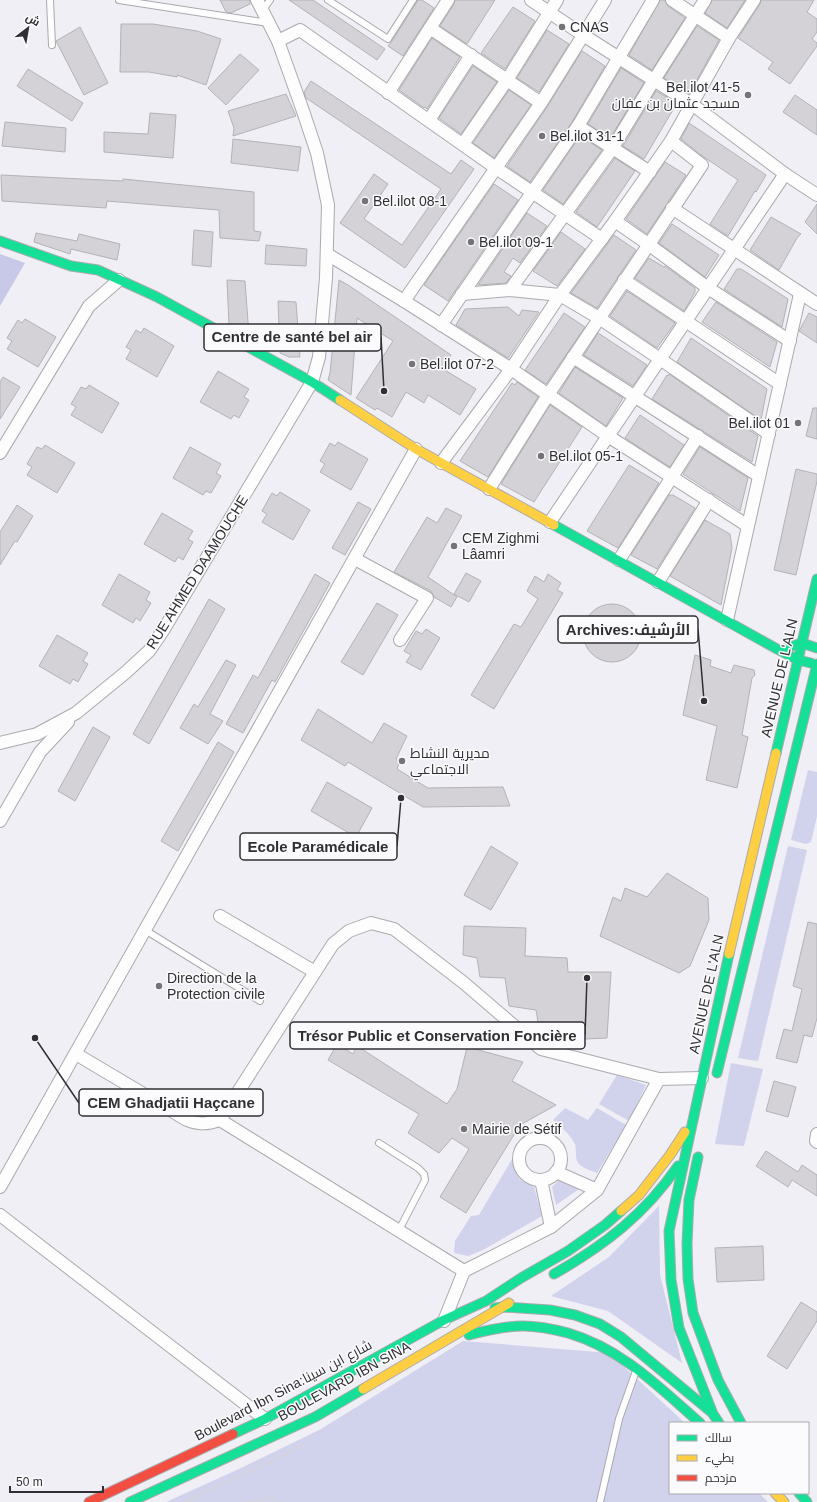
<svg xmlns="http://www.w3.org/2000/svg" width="817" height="1502" viewBox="0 0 817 1502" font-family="Arial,Cairo,sans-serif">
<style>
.green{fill:#d1d2ec}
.forest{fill:#c8c9e8}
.building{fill:#d4d2d6;stroke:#b3b2b6}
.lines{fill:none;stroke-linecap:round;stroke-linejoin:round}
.lane-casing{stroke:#aaaaae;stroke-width:8}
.street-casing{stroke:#aaaaae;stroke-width:14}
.fast-casing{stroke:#aaaaae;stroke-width:11}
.slow-casing{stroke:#aaaaae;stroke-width:11}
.jam-casing{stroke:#aaaaae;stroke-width:11}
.path{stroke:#d5d5d6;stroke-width:2;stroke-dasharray:3 2;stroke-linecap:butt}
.lane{stroke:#fdfdfe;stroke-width:6}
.street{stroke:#fdfdfe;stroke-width:12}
.fast{stroke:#16e098;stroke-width:9}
.slow{stroke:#ffcf43;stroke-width:9}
.jam{stroke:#f24e42;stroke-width:9}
.poi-dot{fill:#737378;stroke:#fbfbfd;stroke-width:1.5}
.labels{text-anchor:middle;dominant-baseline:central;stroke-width:3;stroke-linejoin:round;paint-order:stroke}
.poi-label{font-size:14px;fill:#303034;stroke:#fbfbfd;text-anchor:start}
.street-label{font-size:14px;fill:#303034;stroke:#fbfbfd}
.leader{fill:none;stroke:#303034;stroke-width:1.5}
.callout-dot{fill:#303034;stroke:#fbfbfd;stroke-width:1.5}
.callout{fill:#fbfbfd;stroke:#303034;stroke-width:1.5}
.callout-label{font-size:15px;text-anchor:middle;font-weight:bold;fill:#303034}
</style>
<rect width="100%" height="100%" fill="#efeff5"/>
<!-- green -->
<g class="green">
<path d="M808,770L817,772V816L811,842L806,844L791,840Z"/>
<path d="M788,846L807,850L758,1061L738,1058Z"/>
<path d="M731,1063L763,1069L744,1146L715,1144Z"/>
<path d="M617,1075L646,1085L629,1121L599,1104Z"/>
<path d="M565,1108L588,1120L597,1108L626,1125L597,1173C592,1171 585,1169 580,1165C574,1160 577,1150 575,1144C570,1134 561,1127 553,1120Z"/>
<path d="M515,1154L519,1179L534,1187L542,1216L483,1250L468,1256L454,1253L455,1241L471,1216L479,1215Z"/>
<path d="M565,1180L582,1187L556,1205L552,1187L558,1181Z"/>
<path d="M659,1206L660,1275L682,1363L608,1311L551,1296L609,1257Z"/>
<path d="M463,1341L609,1353L685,1423H670V1493H759L768,1502H166L239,1469L321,1429Z"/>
</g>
<!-- forest -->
<path class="forest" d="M0,254L25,263L0,306Z"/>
<!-- building -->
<g class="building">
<path d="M220,0H250V4L231,13L226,12Z"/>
<path d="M289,0H313L385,49L377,60Z"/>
<path d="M418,0H422L434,8L403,56L388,46L392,41Z"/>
<path d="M455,0H495L467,44L440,26L454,4Z"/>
<path d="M660,0H665L668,6L685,18L652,70L629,55Z"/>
<path d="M712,0H745L727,28L705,13Z"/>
<path d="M761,0H814L807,12L817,19V32L812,39L817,43V46L790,84L768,69L773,62L738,38L760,4Z"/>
<path d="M513,7L535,21L505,69L481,53Z"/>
<path d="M121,24H153L197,31L221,39L206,85L177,75V77L149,72H120Z"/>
<path d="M697,26L719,40L689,94L664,78Z"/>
<path d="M80,27L108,83L84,95L56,41Z"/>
<path d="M547,30L569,44L539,92L517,78Z"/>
<path d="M432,38L460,57L427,109L425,107L424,108L399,90Z"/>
<path d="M582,51L605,66L572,122L530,182L507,166L547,107Z"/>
<path d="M240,54L259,70L226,105L208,88Z"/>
<path d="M473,66L497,82L461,134L439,118Z"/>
<path d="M621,68L644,83L610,138L588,124Z"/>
<path d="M28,69L83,103L72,121L17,86Z"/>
<path d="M311,81L451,174L461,160L474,169L405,268L340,223L374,174L388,184L364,219L402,245L441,189L306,98L304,92Z"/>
<path d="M509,90L531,105L494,158L473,143Z"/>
<path d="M656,91L677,103L644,159L623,146Z"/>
<path d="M286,94L296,116L233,136L234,128L228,111Z"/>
<path d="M795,95L817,110V135L783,112Z"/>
<path d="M150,113L176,115L173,158L104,152V132L148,134Z"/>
<path d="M5,122L66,128L65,152L2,146Z"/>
<path d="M689,123L766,175L756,192L755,191L728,236L710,224L738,180L701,155L681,139Z"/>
<path d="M580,136L602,150L563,204L543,190Z"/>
<path d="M233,139L301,147L298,171L231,163Z"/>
<path d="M615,158L635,171L597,227L576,212Z"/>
<path d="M665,162L686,175L647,234L626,219Z"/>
<path d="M1,175L123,181V179L254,192V231L261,232L259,241L220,238L219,210L107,201L106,208L2,201Z"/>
<path d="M494,184L518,200L448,301L424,285Z"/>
<path d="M817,204V234L805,222Z"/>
<path d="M527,213L547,226L520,263L513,258L504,272L511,276L506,283L478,285Z"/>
<path d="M771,217L801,234L797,238L779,270L750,250Z"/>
<path d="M672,224L719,255L705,277L659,243Z"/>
<path d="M194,230L213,232L211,267L192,265Z"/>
<path d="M561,232L585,249L557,286L533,271Z"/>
<path d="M36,233L77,241L79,234L120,244L117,260L71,249L70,254L34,242Z"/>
<path d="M614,235L636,250L597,308L571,293Z"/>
<path d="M266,245L307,249L306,266L265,264Z"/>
<path d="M649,258L664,267L665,266L695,288V292L684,311L635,278Z"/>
<path d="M737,269H741L788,299L782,327L724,289Z"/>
<path d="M227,280L245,281L249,335L229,325Z"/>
<path d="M339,280L348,285L451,355L443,369L476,389L460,415L428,395L424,403L406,392L392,417L377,408L375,410L356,398L393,341L357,318L351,395L328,380L330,373Z"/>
<path d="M627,291L675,323L657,348L610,316Z"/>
<path d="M278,301L296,302L300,357H289L280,353Z"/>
<path d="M716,302L777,342L770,367L702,322Z"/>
<path d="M508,307L519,316L522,310L539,312L508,358L456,325L465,309Z"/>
<path d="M564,313L585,327L546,384L525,370Z"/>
<path d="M809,313L817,317V343L799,331Z"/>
<path d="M25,319L56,337L38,367L7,349L12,341L7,338L18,320L22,323Z"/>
<path d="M144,328L174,346L157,377L126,359L131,350L126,347L136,330L141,333Z"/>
<path d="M598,333L647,365L633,386L584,355Z"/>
<path d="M691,338L767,389L761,420L677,362Z"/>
<path d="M575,367L623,398L606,426L559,393Z"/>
<path d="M218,371L249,389L244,397L249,400L239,418L234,415L231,419L200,402Z"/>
<path d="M669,374L758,436L752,462L652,399L667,375L668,376Z"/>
<path d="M3,377L20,387L0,419V382Z"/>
<path d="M517,382L538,397L488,477L460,461L512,383L515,385Z"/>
<path d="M89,385L119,403L102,433L71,415L76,407L71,404L81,387L86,389Z"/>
<path d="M550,405L582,427L534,502L501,484Z"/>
<path d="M813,408H817V439L806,436Z"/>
<path d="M640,415L684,445L670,467L625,438Z"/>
<path d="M338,442L368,459L351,490L320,472L325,464L320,461L330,443L335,446Z"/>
<path d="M45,445L75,463L57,493L27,475L32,467L27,464L37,447L42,449Z"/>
<path d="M190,447L221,464L216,473L221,476L211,493L206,491L203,495L173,478Z"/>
<path d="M700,447L748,478L740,511L683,474Z"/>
<path d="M629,465L659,483L618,548L587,531Z"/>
<path d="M796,469L817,474V481L796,575L774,570Z"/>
<path d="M280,492L310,510L293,540L262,522L267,514L262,511L272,493L277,496Z"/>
<path d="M669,495H673L695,508L657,569L631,555Z"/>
<path d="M358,502L371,509L345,555L332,548Z"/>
<path d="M17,505L33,516L17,542L15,541L0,565V532Z"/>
<path d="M446,508L462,516L428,577L457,597L451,607L434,597L431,591L394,572L427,517L437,523Z"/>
<path d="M162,513L193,531L188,539L193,542L183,560L178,557L175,562L144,544Z"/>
<path d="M705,520L730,534L732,548L721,605L670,576Z"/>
<path d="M466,573L481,581L469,602L454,594Z"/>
<path d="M119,574L150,592L146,600L151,603L140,621L136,618L133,623L102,605Z"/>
<path d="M315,574L330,583L275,682L272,680L243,733L226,724L253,675L258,678Z"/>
<path d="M548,574L561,583L557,590L563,593L494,709L471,695L514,624L521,627L538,599L527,591L535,576L544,582Z"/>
<path d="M209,599L225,609L149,744L133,734Z"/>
<path d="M377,603L398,615L363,675L341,662Z"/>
<circle cx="612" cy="633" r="29"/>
<path d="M426,629L440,638L421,670L406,662L411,655L404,651L416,631L422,634Z"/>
<path d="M57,635L88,653L83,661L88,664L78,682L73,679L70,684L39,666Z"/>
<path d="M695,655L711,660L710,666L731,673L734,665L754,670L755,675L752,678L742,735L748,737L737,788L706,780L717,726L683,715Z"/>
<path d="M226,660L236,665L210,714L223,721L208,744L180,728L194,704L198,707Z"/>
<path d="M318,709L372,743L384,723L407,736L396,759L399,763L397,769L428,788L503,787L510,806L423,807L348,762L345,766L301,740Z"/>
<path d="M93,727L110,737L75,801L58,791Z"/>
<path d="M218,742L234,752L178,851L161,841Z"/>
<path d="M327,782L372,808L356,837L311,811Z"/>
<path d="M491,846L518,863L491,910L464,895Z"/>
<path d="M667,873L708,898L709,920L690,966L679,973L600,936L613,897L621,901L625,888L647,897Z"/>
<path d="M808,922L817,924V1018L812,1037L804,1035L797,1063L776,1058L784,1029L792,1031L802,989L793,986Z"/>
<path d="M464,926L526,928L525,956L567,958L568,972H611L607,1038L585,1039L540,1034L536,1010L509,1006L505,978L480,977L477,958L463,955Z"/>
<path d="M337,1044L353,1054L357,1046L447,1104L457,1089L467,1047L523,1062L512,1081L556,1105L520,1125L466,1213L440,1197L469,1149L452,1138L439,1153L408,1133L419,1114L328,1060Z"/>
<path d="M774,1081L796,1087L788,1117L766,1111Z"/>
<path d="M766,1151L798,1172L802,1165L817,1175V1196L792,1180L788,1187L756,1166Z"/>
<path d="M763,1246L764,1280L717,1282L715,1248Z"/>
<path d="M801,1302L817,1312V1321L787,1369L767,1356Z"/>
</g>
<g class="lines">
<defs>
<g id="lane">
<path d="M50,0L52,45"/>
<path d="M119,0L268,23"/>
<path d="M328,0L388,39L413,0"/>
<path d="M263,10L270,0"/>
<path d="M145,930L260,1001"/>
<path d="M379,1143L418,1168L424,1174L425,1180L399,1230"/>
<path d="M600,1502L619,1419L636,1371"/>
</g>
<g id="street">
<path d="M531,0L583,35L693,105L785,174L817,195"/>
<path d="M672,0L729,38"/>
<path d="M430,28L541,103"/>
<path d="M278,41L300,30L496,168L602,239"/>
<path d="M388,93L448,0"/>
<path d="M429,120L471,55"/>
<path d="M578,126L650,172"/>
<path d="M463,144L507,80L557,0"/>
<path d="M672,208L817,304"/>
<path d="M615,221L648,244L708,288L790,341"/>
<path d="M327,254L404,301L511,369L608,436L748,526"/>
<path d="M624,280L780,384"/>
<path d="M510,290L612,149L654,80L705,0"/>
<path d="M462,294L510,290L560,295L599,318L660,359L769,434"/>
<path d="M404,301L541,103L605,0"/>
<path d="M441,325L578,126L653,0"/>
<path d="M573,357L759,476"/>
<path d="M0,453L89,306L119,280"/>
<path d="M441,463L511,369L560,295L615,221L671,141L729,38L754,0"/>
<path d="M489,489L548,395L702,165L671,141"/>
<path d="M550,522L785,174"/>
<path d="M355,559L427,598L400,640"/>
<path d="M619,560L698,436"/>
<path d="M658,582L709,500"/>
<path d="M727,620L800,294"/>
<path d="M0,743L37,734L76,713L125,673L149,651L164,629L312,382L319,357L326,278L328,205L317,153L303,111L278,41L257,0"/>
<path d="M0,821L40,752L68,722"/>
<path d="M220,916L315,972"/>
<path d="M76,1054L187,1120C200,1125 207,1124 220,1120L333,944L349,931L371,923L394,929L464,983L541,1049L659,1079L702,1078"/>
<path d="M220,1120L464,1271"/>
<path d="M817,1134L816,1141L817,1142"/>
<circle cx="540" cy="1159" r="21"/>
<path d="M556,1172L597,1190"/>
<path d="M541,1180L551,1227"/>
<path d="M0,1187L416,449"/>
<path d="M0,1215L265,1419"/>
<path d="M444,1321L464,1271L551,1227L597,1190L659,1079"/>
</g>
<g id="fast">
<path d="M0,241L71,266L98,270L157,297L312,382L340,400"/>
<path d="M554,525L777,649L798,660L811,663"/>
<path d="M788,647L802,643L817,648"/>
<path d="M776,753L817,579"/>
<path d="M717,1073L817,664"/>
<path d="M698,1157L689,1200L687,1244L688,1279L693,1313L718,1380L741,1423"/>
<path d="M554,1274C605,1245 645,1214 678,1166"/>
<path d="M495,1308L503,1307L550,1310L575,1315L600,1324L621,1337L710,1411"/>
<path d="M469,1335C487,1330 505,1326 523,1326C538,1326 553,1329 568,1333C622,1349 659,1387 700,1423"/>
<path d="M719,1423L713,1414L679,1328L671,1280L669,1231L729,954"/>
<path d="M233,1434L265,1419L444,1320L486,1301L521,1278L568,1251L605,1225L621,1211"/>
<path d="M799,1493L807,1502"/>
<path d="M130,1502L315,1417L363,1389"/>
</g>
<g id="slow">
<path d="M340,400L416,449L554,525"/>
<path d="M729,954L776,753"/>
<path d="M621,1211L639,1195L670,1155L685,1132"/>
<path d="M363,1389L509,1303"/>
<path d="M775,1493L784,1502"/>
</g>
<path id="jam" d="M89,1502L233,1434"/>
</defs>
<!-- lane casing -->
<use href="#lane" class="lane-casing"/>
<!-- street casing -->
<use href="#street" class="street-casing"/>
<!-- fast casing -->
<use href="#fast" class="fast-casing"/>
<!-- slow casing -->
<use href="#slow" class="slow-casing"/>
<!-- jam casing -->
<use href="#jam" class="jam-casing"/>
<!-- path -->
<g class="path">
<path d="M184,1502L282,1456L307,1442"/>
<path d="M247,1502L269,1498L279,1502"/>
</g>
<!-- lane -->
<use href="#lane" class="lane"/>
<!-- street -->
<use href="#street" class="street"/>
<!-- fast -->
<use href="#fast" class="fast"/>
<!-- slow -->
<use href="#slow" class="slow"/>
<!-- jam -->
<use href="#jam" class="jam"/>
</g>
<!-- markers -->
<g class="poi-dot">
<circle cx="562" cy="27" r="4"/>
<circle cx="748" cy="95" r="4"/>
<circle cx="542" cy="136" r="4"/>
<circle cx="365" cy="201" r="4"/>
<circle cx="471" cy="242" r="4"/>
<circle cx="412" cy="364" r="4"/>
<circle cx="798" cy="423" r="4"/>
<circle cx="541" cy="456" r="4"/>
<circle cx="454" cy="546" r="4"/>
<circle cx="402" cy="761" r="4"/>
<circle cx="159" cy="986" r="4"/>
<circle cx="464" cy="1129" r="4"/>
</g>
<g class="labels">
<!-- poi labels -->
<g class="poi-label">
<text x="570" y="27">CNAS</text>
<text x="740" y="87" text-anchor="end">Bel.ilot 41-5<tspan x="740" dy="16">مسجد عثمان بن عفان</tspan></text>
<text x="550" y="136">Bel.ilot 31-1</text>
<text x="373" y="201">Bel.ilot 08-1</text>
<text x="479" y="242">Bel.ilot 09-1</text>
<text x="420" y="364">Bel.ilot 07-2</text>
<text x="790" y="423" text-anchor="end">Bel.ilot 01</text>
<text x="549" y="456">Bel.ilot 05-1</text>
<text x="462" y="538">CEM Zighmi<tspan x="462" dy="16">Lâamri</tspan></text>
<text x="410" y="753">مديرية النشاط<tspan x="410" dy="16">الاجتماعي</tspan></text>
<text x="167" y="978">Direction de la<tspan x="167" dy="16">Protection civile</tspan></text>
<text x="472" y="1129">Mairie de Sétif</text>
</g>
<!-- street labels -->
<g class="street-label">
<text transform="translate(197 572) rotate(-58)">RUE AHMED DAAMOUCHE</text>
<text transform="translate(779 678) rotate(-77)">AVENUE DE L'ALN</text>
<text transform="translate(706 994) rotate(-78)">AVENUE DE L'ALN</text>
<text transform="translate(344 1381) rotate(-29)">BOULEVARD IBN SINA</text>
<text transform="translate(283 1390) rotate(-28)">Boulevard Ibn Sina:شارع ابن سينا</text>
</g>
</g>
<!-- callouts -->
<path class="leader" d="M384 391L381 337M704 701L698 629M401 798L397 846M587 978L585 1035M35 1038L79 1103"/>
<g class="callout-dot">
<circle cx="384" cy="391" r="4"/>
<circle cx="704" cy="701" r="4"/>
<circle cx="401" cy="798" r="4"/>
<circle cx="587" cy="978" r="4"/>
<circle cx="35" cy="1038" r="4"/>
</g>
<g class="callout">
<rect x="204" y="324" width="177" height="27" rx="4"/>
<rect x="558" y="616" width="140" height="27" rx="4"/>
<rect x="240" y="833" width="157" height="27" rx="4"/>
<rect x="290" y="1022" width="295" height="27" rx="4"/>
<rect x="79" y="1089" width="184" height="27" rx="4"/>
</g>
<g class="callout-label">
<text x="292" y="342">Centre de santé bel air</text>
<text x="628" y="635">Archives:الأرشيف</text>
<text x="318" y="852">Ecole Paramédicale</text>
<text x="437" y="1041">Trésor Public et Conservation Foncière</text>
<text x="171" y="1108">CEM Ghadjatii Haçcane</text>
</g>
<!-- legend -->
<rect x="669" y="1422" width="140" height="72" fill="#fbfbfd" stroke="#aaaaad"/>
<rect x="677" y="1435" width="20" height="6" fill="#16e098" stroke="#aaaaad"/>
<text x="705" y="1442" font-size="12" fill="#303034">سالك</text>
<rect x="677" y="1455" width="20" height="6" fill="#ffcf43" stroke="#aaaaad"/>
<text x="705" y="1462" font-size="12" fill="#303034">بطيء</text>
<rect x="677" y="1475" width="20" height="6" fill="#f24e42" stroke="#aaaaad"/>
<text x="705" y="1482" font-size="12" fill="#303034">مزدحم</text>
<!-- north arrow -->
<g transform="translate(28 28) rotate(31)" stroke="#fbfbfd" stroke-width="3" paint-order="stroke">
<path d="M0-3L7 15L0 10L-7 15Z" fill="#303034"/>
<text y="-6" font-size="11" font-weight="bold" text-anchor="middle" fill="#303034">ش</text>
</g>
<!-- scale -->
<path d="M10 1486v6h93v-6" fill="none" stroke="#303034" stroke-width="2"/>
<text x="16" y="1486" font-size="12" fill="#303034" stroke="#fbfbfd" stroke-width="3" paint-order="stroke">50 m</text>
</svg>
